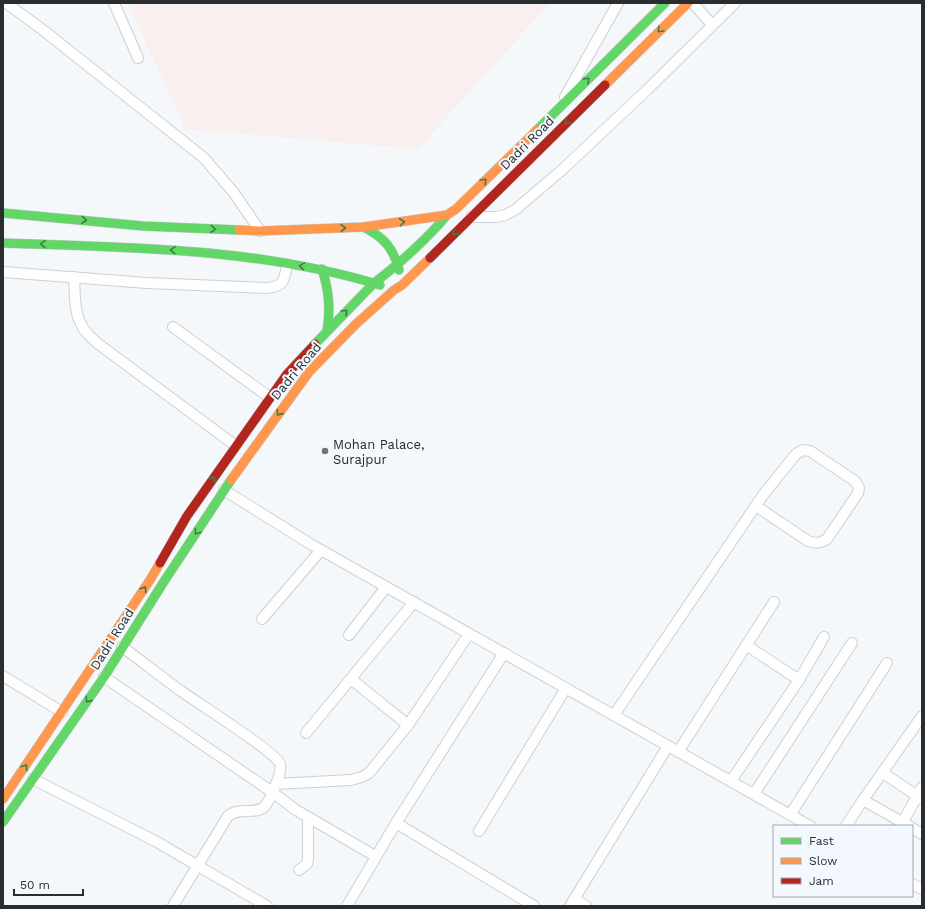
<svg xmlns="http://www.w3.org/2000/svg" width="925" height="909" viewBox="0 0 925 909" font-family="'Work Sans',sans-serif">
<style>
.commercial{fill:#f9efee}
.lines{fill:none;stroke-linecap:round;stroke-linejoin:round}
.street-casing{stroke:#cdd0d2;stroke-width:12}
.fast-casing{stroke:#cdd0d2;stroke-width:10}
.slow-casing{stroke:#cdd0d2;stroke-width:10}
.jam-casing{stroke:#cdd0d2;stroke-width:10}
.street{stroke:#fefefe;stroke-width:10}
.fast{stroke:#63d668;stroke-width:9}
.slow{stroke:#ff974d;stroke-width:9}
.jam{stroke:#b3261e;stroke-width:9}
.oneway{stroke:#447949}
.poi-dot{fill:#717477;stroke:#f2f8fe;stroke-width:1.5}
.labels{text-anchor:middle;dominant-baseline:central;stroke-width:4;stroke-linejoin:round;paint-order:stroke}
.street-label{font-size:13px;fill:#2a2d30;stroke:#f2f8fe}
.poi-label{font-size:13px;fill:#2a2d30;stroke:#f2f8fe;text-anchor:start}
</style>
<rect width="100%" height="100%" fill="#f5f8fb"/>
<!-- commercial -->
<path class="commercial" d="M128,3H550L418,149L185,129Z"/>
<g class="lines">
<defs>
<g id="street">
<path d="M6,3L43,30L204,158L234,193L260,231"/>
<path d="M114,3L138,58"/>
<path d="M693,3L712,25"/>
<path d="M565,97L618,3"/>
<path d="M471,217H496L505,215L515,210L563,169L647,90L735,3"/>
<path d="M3,272L147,283L267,288C284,287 285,279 287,264"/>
<path d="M74,277C75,292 74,311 81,324C84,332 91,337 97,343L236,446"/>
<path d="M173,327L269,397"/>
<path d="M224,490L312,545L810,826"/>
<path d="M262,619L321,550"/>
<path d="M349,635L386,587"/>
<path d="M746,645L799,680"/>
<path d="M122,647C142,661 161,677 181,691C196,702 276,752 280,764C283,772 270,800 265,806C256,816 240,806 228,816L173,906"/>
<path d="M3,676L62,712"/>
<path d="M104,677L272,792L296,810L375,856"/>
<path d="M351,679L408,725"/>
<path d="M614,715L763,495L796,454L803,450L810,451L855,481L859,488L858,493L827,539C820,543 816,544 808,541L756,506"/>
<path d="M306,733L414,602"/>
<path d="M678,752L774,602"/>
<path d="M883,773L922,799"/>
<path d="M33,779L157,842L267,906"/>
<path d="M731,781L799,680L824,637"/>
<path d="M276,784L351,780L362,777L369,773L408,725L469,634"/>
<path d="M754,794L852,643"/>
<path d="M863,800L909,826"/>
<path d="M790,815L887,663"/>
<path d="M903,822L922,787"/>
<path d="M396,823L534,906"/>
<path d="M846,826L863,800L922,716"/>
<path d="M912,828L922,834"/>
<path d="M479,831L566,688"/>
<path d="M299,870L307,864L308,860V817"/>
<path d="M912,884L922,889"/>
<path d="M575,899L586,906"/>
<path d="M347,906L396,823L504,653"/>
<path d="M570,906L668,746"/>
</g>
<g id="fast">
<path d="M537,130L665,3"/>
<path d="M3,213L143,226L239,230"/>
<path d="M364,227C384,238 393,247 399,270"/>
<path d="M3,243C129,247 258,248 380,285"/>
<path d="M322,269C329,290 331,308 327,330"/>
<path d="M315,344L374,283C398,265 428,238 447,215"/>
<path d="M3,822L104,677L163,583L231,480"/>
</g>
<g id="slow">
<path d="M605,85L688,3"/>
<path d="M239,230L260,231L364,227L447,215L456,209L537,130"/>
<path d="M231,480L309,372L356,324L394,290L402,285L430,258"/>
<path d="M3,799L150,580L160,563"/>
</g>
<g id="jam">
<path d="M430,258L605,85"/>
<path d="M160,563L187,516L287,374L315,344"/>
</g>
</defs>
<!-- street casing -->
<use href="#street" class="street-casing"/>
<!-- fast casing -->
<use href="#fast" class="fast-casing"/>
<!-- slow casing -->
<use href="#slow" class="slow-casing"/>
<!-- jam casing -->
<use href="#jam" class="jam-casing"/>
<!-- street -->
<use href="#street" class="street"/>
<!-- fast -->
<use href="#fast" class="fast"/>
<!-- slow -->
<use href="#slow" class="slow"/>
<!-- jam -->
<use href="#jam" class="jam"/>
</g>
<!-- one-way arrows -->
<defs><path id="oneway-chevron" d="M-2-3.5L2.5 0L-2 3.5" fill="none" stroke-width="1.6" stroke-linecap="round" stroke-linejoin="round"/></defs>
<g class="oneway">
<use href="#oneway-chevron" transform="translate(660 30) rotate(135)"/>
<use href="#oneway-chevron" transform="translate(587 80) rotate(-45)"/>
<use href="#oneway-chevron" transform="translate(567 122) rotate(135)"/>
<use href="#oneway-chevron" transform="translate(484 181) rotate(-45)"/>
<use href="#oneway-chevron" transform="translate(84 220) rotate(5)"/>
<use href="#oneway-chevron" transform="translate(402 222) rotate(-7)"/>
<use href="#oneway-chevron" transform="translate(343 228) rotate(-2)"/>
<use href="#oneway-chevron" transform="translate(213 229) rotate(3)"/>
<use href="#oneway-chevron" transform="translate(455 233) rotate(135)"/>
<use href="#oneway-chevron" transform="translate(43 244) rotate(-178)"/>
<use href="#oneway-chevron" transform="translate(173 250) rotate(-176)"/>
<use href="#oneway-chevron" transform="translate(302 266) rotate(-171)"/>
<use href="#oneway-chevron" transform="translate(345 312) rotate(-45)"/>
<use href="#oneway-chevron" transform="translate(279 413) rotate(125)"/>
<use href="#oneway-chevron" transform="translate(213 479) rotate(-55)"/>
<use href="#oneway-chevron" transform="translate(197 532) rotate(124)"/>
<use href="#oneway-chevron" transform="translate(144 589) rotate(-56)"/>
<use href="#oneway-chevron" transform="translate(88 700) rotate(125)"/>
<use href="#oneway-chevron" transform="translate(25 767) rotate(-56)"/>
</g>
<!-- markers -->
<circle class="poi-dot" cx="325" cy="451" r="4"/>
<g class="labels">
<!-- street labels -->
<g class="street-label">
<text transform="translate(527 143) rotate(-45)">Dadri Road</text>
<text transform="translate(296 371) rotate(-50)">Dadri Road</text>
<text transform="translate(112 639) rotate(-58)">Dadri Road</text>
</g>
<!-- poi labels -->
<g class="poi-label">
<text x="333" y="444">Mohan Palace,<tspan x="333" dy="15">Surajpur</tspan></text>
</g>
</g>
<!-- border -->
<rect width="925" height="909" fill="none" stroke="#2a2d30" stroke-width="8"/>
<!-- legend -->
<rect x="773" y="825" width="140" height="72" fill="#f2f8fe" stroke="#a2a7ac"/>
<rect x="781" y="838" width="20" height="6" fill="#63d668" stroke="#a2a7ac"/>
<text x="809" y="845" font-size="12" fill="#2a2d30">Fast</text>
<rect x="781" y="858" width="20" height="6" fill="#ff974d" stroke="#a2a7ac"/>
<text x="809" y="865" font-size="12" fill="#2a2d30">Slow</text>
<rect x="781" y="878" width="20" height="6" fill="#b3261e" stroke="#a2a7ac"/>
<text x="809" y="885" font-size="12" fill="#2a2d30">Jam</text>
<!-- scale -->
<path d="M14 889v6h69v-6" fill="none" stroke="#2a2d30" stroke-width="2"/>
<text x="20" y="889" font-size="12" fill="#2a2d30" stroke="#f2f8fe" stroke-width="3" paint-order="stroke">50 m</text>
</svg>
